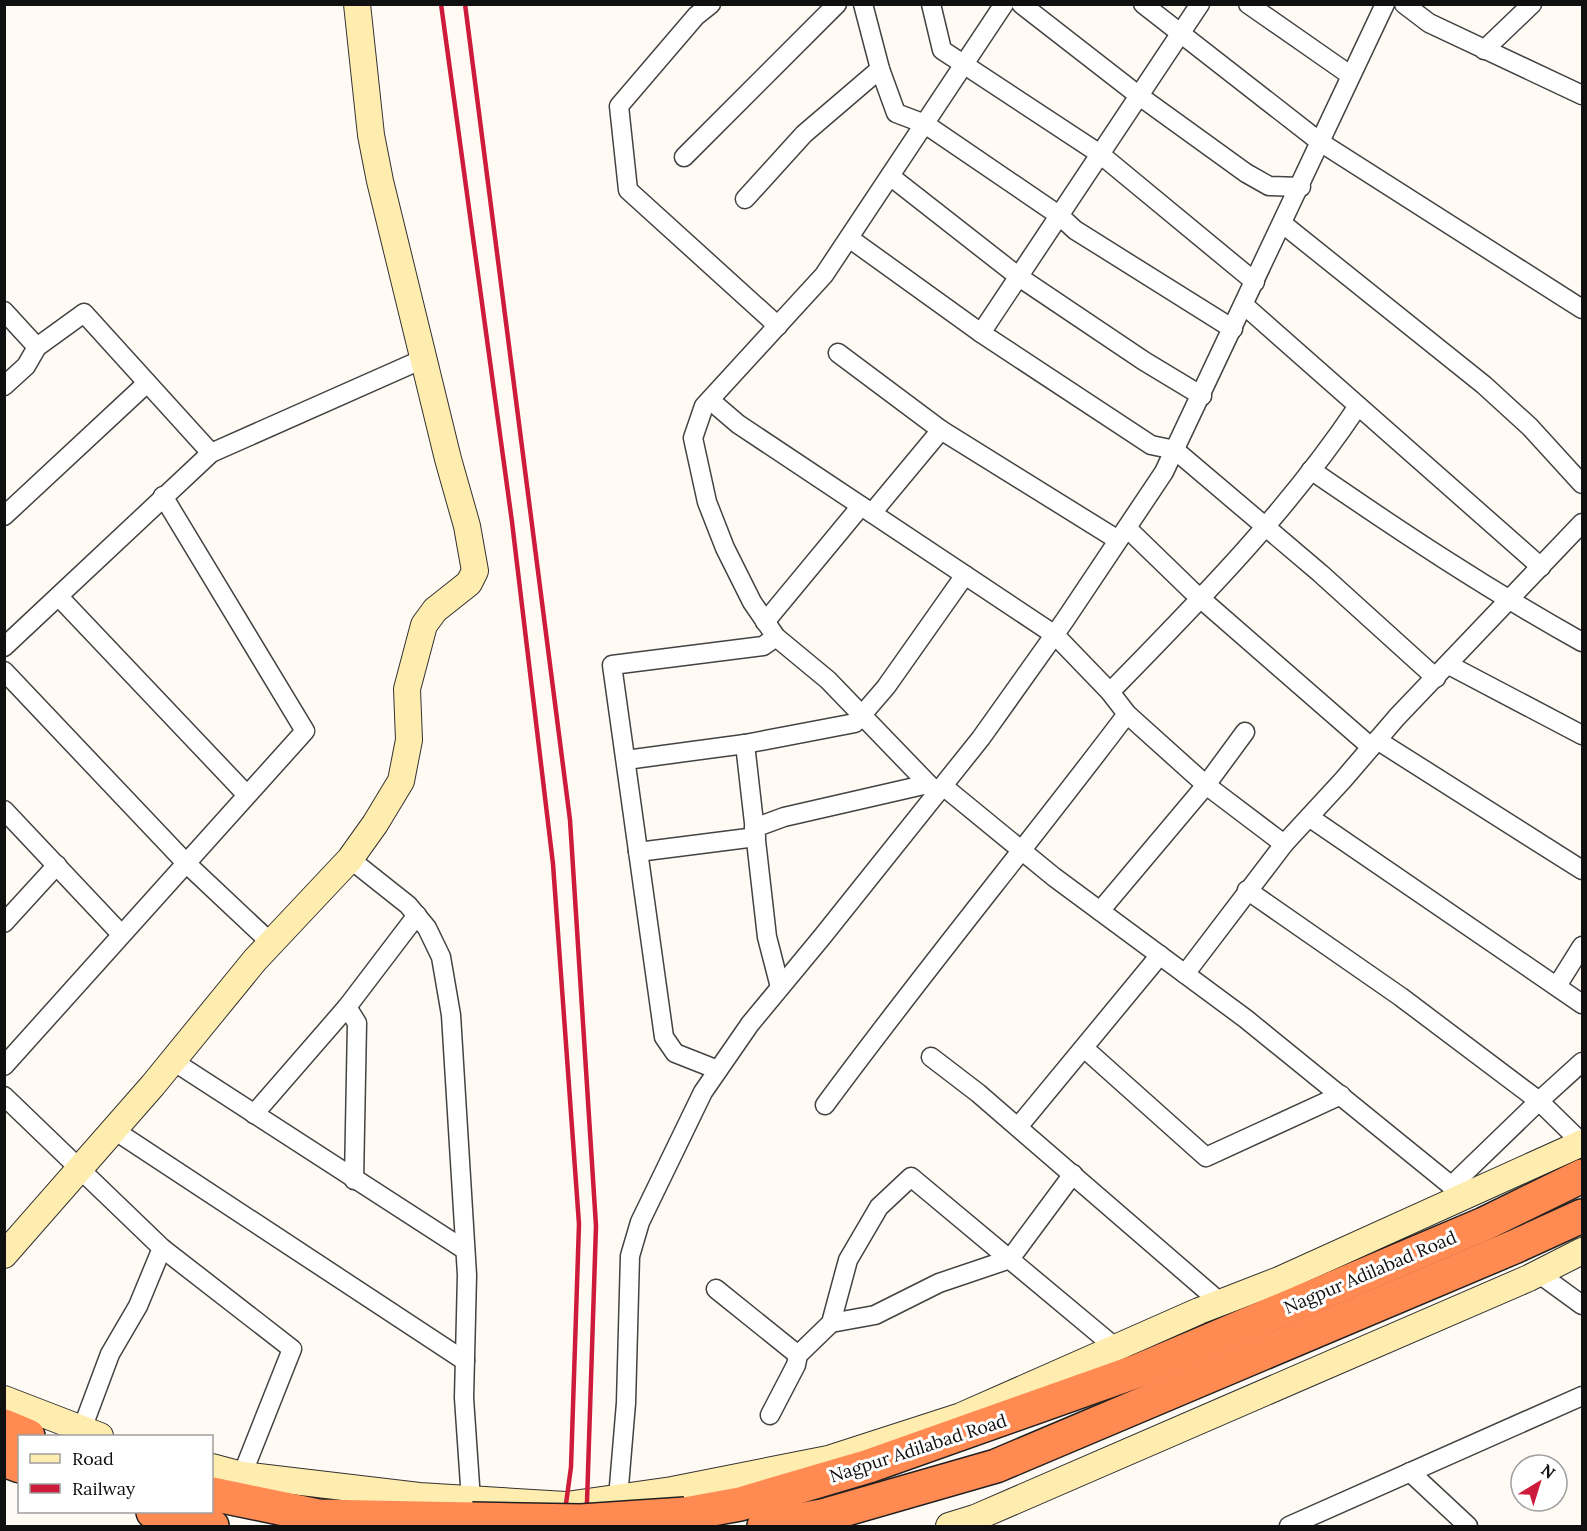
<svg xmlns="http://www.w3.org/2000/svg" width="1587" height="1531" viewBox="0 0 1587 1531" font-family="Lora,serif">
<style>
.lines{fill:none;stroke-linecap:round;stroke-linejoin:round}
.street-casing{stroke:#434343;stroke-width:21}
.secondary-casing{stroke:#323232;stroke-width:28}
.highway-casing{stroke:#212121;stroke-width:36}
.street{stroke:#fff;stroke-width:18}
.secondary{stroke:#ffecaf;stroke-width:26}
.highway{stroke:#ff8a52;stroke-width:33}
.rail{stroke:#ce1b3b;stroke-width:4.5}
.highway-bridge-casing{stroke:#212121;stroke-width:36;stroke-linecap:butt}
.highway-bridge{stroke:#ff8a52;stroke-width:33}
.labels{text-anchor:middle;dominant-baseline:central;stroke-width:6;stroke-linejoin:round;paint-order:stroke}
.street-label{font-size:18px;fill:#101010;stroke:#fff}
</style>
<rect width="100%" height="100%" fill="#fffbf4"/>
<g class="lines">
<defs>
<g id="street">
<path d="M711,4L696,16L619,106L628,190L778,326"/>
<path d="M863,4L880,69L896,113L925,124L1060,216L1075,230L1233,329"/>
<path d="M931,4L942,50L1100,154L1255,282"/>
<path d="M1021,4L1138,95L1246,173L1269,186L1301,187"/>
<path d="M1143,4L1320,142L1582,309"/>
<path d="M1248,4L1350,75"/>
<path d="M1404,4L1429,23L1582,95"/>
<path d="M1484,50L1532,4"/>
<path d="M684,157L837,4"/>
<path d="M890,176L1019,277L1144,361L1202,396"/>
<path d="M745,199L804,134L880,69"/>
<path d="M1283,224L1484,385L1530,427L1582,484"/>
<path d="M849,238L981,333L1151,445L1175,450L1320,573L1436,678"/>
<path d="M1244,305L1541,567"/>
<path d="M4,311L37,347"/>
<path d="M981,333L1200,4"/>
<path d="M838,353L941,430L1118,540"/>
<path d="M4,386L26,366L37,347L84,313L211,453"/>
<path d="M710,400L738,424L1055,635L1110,692L1127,714L1206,785L1284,844"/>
<path d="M1311,470C1401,532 1487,589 1582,642"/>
<path d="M872,513L941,430"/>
<path d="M4,516L147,383"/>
<path d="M1127,528L1192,591L1371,747"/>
<path d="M60,598L246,794"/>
<path d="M765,622L861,506"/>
<path d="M4,647L211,453L423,359"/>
<path d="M1449,665L1582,735"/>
<path d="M4,671L187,864L271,943"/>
<path d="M1110,692C1198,602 1288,511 1358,406"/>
<path d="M1377,740L1582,870"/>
<path d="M745,744L767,937L780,987"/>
<path d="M626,760L745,744L855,723L886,687L965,575"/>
<path d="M943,786L1054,877L1246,1019L1464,1196"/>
<path d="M937,793L828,680L776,637L752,602L725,548L707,502L693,438L704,406L824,275L1004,4"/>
<path d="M4,810L121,934"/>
<path d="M1309,817L1582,1004"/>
<path d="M754,828L784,817L928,784"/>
<path d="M638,852L756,837"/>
<path d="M350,859L408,905L427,928L441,957L451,1015L467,1275L464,1398L471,1500"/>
<path d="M1247,890L1401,997L1539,1101L1582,1062"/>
<path d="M1100,911L1206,785L1245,732"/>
<path d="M4,923L57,865"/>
<path d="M1185,974L1284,844L1343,780L1397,717L1582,523"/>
<path d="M1557,986L1582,946"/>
<path d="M347,1007L357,1023L354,1180"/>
<path d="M1084,1048L1206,1157L1341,1095"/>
<path d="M931,1057L978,1093L1221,1303"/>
<path d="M173,1061L465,1250"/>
<path d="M4,1066L305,731L163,496"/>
<path d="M718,1070L675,1053L664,1037L612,665L763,646L776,637"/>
<path d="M4,1096L162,1248L292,1349L242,1475"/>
<path d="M825,1105C923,972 1028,845 1127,714"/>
<path d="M254,1114L347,1007L417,915"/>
<path d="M1018,1127L1160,955"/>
<path d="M114,1130L465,1361"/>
<path d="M1451,1186L1539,1101L1582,1143"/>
<path d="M1538,1273L1582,1305"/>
<path d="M716,1289L798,1355"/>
<path d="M831,1323L875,1315L939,1283L1010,1259L1073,1174"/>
<path d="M770,1415L796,1365L798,1355L831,1323L848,1260L879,1207L911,1177L1116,1348"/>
<path d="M82,1429L110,1354L138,1306L162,1248"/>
<path d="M1410,1472L1468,1526"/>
<path d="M618,1498L626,1403L630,1256L640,1222L703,1092L750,1024L822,937L981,738L1065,620L1164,472L1385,4"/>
<path d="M1289,1526L1582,1396"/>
</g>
<g id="secondary">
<path d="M4,1255L153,1085L255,960L350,859L375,824L401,781L409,740L407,689L424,625L435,610L469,583L475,571L467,526L448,459L380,181L371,135L357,4"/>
<path d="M4,1399L100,1436"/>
<path d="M212,1467L242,1475L419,1496L566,1505L672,1490L828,1459L961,1416L1199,1311L1279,1280L1582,1143"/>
<path d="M949,1526L975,1518L1529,1278L1582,1251"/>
</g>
<g id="highway">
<path d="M4,1426L28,1436"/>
<path d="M4,1460L20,1466"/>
<path d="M212,1494L318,1516L472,1519"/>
<path d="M153,1512L212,1526"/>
<path d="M685,1514L740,1504L869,1466L1140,1370L1484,1224L1582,1176"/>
<path d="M764,1526L822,1516L996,1466L1514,1247L1582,1216"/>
</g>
</defs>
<!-- street casing -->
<use href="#street" class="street-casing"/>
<!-- secondary casing -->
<use href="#secondary" class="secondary-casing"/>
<!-- highway casing -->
<use href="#highway" class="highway-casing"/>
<!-- street -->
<use href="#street" class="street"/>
<!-- secondary -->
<use href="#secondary" class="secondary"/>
<!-- highway -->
<use href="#highway" class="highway"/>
<!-- rail -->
<g class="rail">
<path d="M441,4L512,522L553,864L579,1224L571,1467L563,1526"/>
<path d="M465,4L570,820L596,1226L587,1502L583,1526"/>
</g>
<defs>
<path id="highway-bridge" d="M472,1519L581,1521L685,1514"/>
</defs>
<!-- highway-bridge casing -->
<use href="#highway-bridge" class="highway-bridge-casing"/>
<!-- highway-bridge -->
<use href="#highway-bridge" class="highway-bridge"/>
</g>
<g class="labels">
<!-- street labels -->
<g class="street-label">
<text transform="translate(1370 1272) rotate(-23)">Nagpur Adilabad Road</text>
<text transform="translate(918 1448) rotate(-18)">Nagpur Adilabad Road</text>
</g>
</g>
<!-- border -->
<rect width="1587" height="1531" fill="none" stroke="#101010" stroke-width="12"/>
<!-- legend -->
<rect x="18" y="1435" width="195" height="78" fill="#ffffff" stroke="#9f9f9f" stroke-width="1.5"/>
<rect x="30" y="1454" width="30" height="9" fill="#ffecaf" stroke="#9f9f9f" stroke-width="1.5"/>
<text x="72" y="1465" font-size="18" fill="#101010">Road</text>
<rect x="30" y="1484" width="30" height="9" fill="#ce1b3b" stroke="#9f9f9f" stroke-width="1.5"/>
<text x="72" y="1495" font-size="18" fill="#101010">Railway</text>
<!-- north arrow -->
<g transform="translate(1539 1483) rotate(38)"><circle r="28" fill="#ffffff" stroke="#9f9f9f" stroke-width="1.5"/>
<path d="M0-4.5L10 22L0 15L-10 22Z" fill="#ce1b3b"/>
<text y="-9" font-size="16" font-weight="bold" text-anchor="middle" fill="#101010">N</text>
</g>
</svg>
